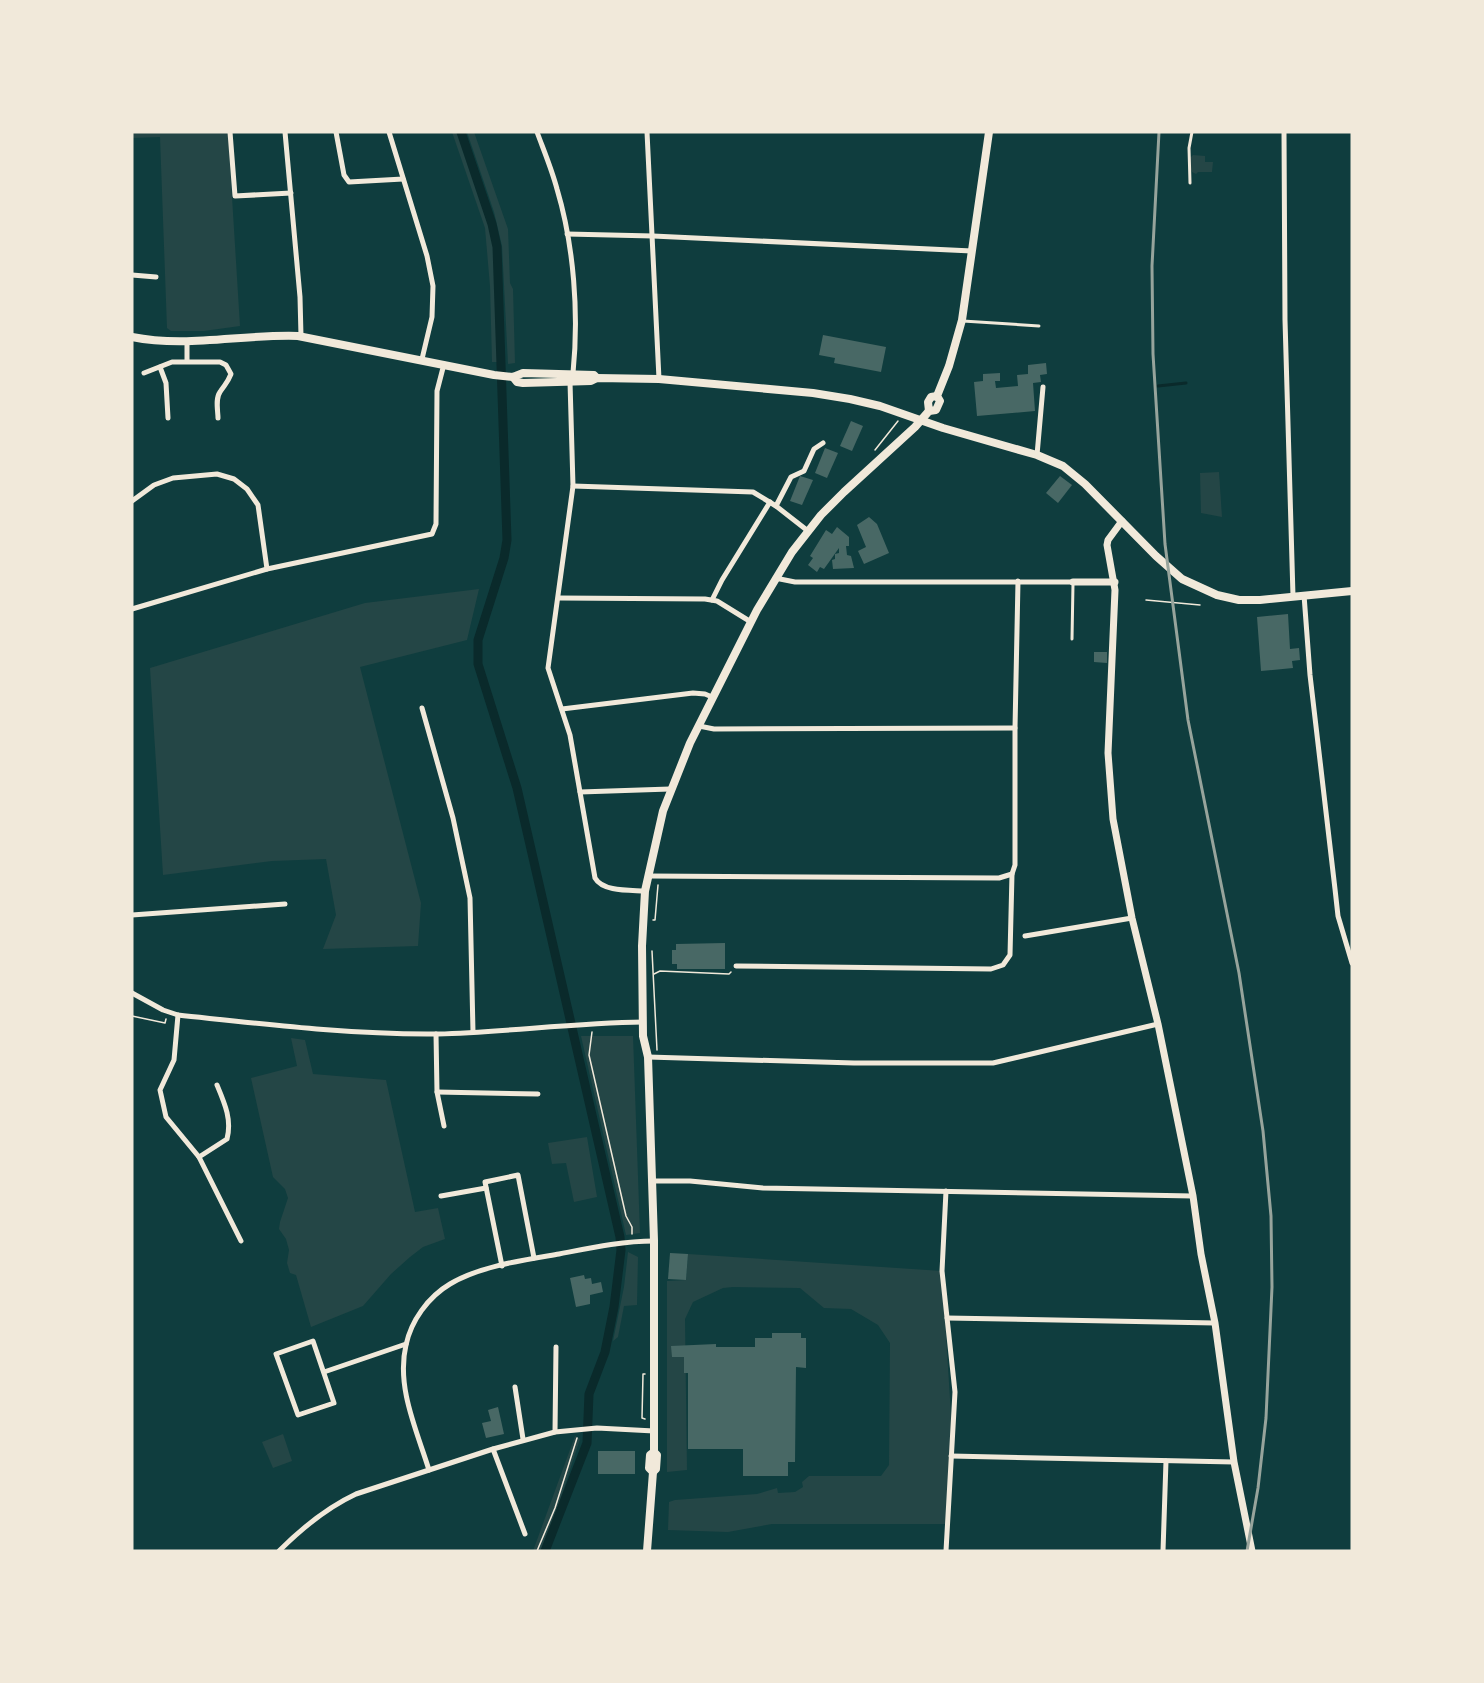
<svg xmlns="http://www.w3.org/2000/svg" width="1484" height="1683" viewBox="0 0 1484 1683" font-family="'Source Sans 3',sans-serif">
<style>
.green{fill:#244646}
.lines{fill:none;stroke-linecap:round;stroke-linejoin:round}
.stream{stroke:#0a2a2b;stroke-width:3}
.canal{stroke:#0a2a2b;stroke-width:9}
.building{fill:#486865}
.path{stroke:#f1e9da;stroke-width:1.5}
.service{stroke:#f1e9da;stroke-width:3}
.minor{stroke:#f1e9da;stroke-width:5}
.tertiary{stroke:#f1e9da;stroke-width:7}
.primary{stroke:#f1e9da;stroke-width:8}
.rail{stroke:#97a49c;stroke-width:3}
</style>
<rect width="100%" height="100%" fill="#0f3d3e"/>
<!-- green -->
<g class="green">
<path d="M132,132H228L240,326L204,331H171L167,328L160,137L132,138Z"/>
<path d="M452,132H457C472,173 489,216 496,259L497,362H492L490,286L485,228Z"/>
<path d="M467,132H474L508,229L510,283L513,289L515,363L508,364L502,246L494,212Z"/>
<path d="M1193,155L1205,156V162H1213L1212,172H1198L1196,174L1192,172L1190,167L1191,157Z"/>
<path d="M1219,472L1222,517L1201,513L1200,473Z"/>
<path d="M479,589L467,640L360,667L421,903L418,946L323,949L336,915L326,859L272,861L163,875L150,668L365,603Z"/>
<path d="M581,1036H633L640,1233L626,1235Z"/>
<path d="M291,1038L305,1040L313,1074L386,1080L415,1212L438,1208L445,1239L423,1247L410,1257L391,1274L363,1306L311,1327L296,1275L290,1273L287,1263L289,1250L286,1239L279,1229L280,1222L288,1198L285,1189L273,1177L251,1078L297,1066Z"/>
<path d="M587,1137L597,1197L574,1202L566,1163L552,1164L548,1143Z"/>
<path d="M628,1252L638,1257L637,1305L624,1306L618,1337L613,1341L624,1287Z"/>
<path d="M688,1254L942,1271L952,1431L948,1524H772L728,1532L668,1530L669,1502L675,1500L757,1494L777,1488L778,1493L795,1492L803,1487L802,1482L809,1476H881L889,1465L890,1343L878,1325L851,1309L824,1308L800,1288L733,1287L723,1288L693,1302L685,1319L687,1470L667,1472V1281L686,1280Z"/>
<path d="M283,1434L292,1461L273,1468L262,1442Z"/>
<path d="M575,1436L580,1439L553,1522L541,1551H533Z"/>
</g>
<g class="lines">
<!-- stream -->
<path class="stream" d="M1158,386L1186,383"/>
<!-- canal -->
<path class="canal" d="M461,132L492,224L497,247L507,540L504,558L478,640V664L517,788L620,1237L621,1250L614,1307L605,1352L589,1394L587,1443L545,1551"/>
</g>
<!-- building -->
<g class="building">
<path d="M823,335L886,347L881,372L834,363L835,358L819,355Z"/>
<path d="M1046,363L1047,374L1040,375L1041,382L1033,383L1035,411L977,416L974,382L983,381V374L1000,373V381H995L996,388L1018,386L1017,375L1028,374V365Z"/>
<path d="M851,421L863,426L852,451L840,446Z"/>
<path d="M825,448L838,453L827,478L815,473Z"/>
<path d="M800,476L813,480L802,505L790,501Z"/>
<path d="M1060,476L1072,485L1058,503L1046,493Z"/>
<path d="M869,517L877,524L889,553L864,564L858,551L866,547L857,525Z"/>
<path d="M837,527L849,537V546H846L847,555L851,556L854,568L833,569L832,560L835,559V554L839,553V548L824,569L820,567L817,572L808,565L813,558L810,556L826,530L832,534Z"/>
<path d="M1288,614L1290,649L1299,648L1300,660L1292,661L1293,668L1261,671L1257,617Z"/>
<path d="M1094,652H1107V663L1094,662Z"/>
<path d="M725,943V969H677V964H672V950H676V944Z"/>
<path d="M670,1253L688,1254L686,1280L668,1279Z"/>
<path d="M584,1275L585,1279L591,1278L592,1284L601,1282L603,1292L590,1295V1304L576,1307L570,1278Z"/>
<path d="M772,1333H801V1338H806V1368L796,1367L795,1462H788V1476H743V1449H688V1373H684V1357H672L671,1346L716,1344V1347H755V1338H772Z"/>
<path d="M498,1407L504,1434L486,1438L482,1423L491,1421L488,1410Z"/>
<rect x="598" y="1451" width="37" height="23"/>
</g>
<g class="lines">
<!-- path -->
<g class="path">
<path d="M875,450L898,421"/>
<path d="M1146,600L1200,605"/>
<path d="M653,920H655L658,885"/>
<path d="M652,951L657,1050"/>
<path d="M654,974L660,971L729,974L731,972"/>
<path d="M132,1016L165,1023L166,1019"/>
<path d="M592,1032L589,1055L626,1216L632,1227V1234"/>
<path d="M645,1374H643L642,1418L645,1419"/>
<path d="M537,1551L555,1508L577,1438"/>
</g>
<!-- service -->
<g class="service">
<path d="M1190,183L1189,148L1192,132"/>
<path d="M963,321L1039,326"/>
<path d="M1072,639L1073,584"/>
</g>
<!-- minor -->
<g class="minor">
<path d="M230,132L235,196L291,193"/>
<path d="M285,132L300,297L301,336"/>
<path d="M336,132L344,175L349,182L403,179"/>
<path d="M389,132L427,256L433,286L432,317L422,359"/>
<path d="M537,132C544,151 552,170 557,189C574,246 579,314 573,373"/>
<path d="M647,132L659,379"/>
<path d="M1284,132L1285,320L1293,596"/>
<path d="M567,234L653,236L972,251"/>
<path d="M132,275L156,277"/>
<path d="M187,342V361"/>
<path d="M160,367L166,383L168,418"/>
<path d="M144,373L172,362H220L226,365L231,374C227,384 225,384 220,392C215,399 218,411 218,418"/>
<path d="M570,382L573,486L548,668L570,735L595,878C603,892 630,890 645,891"/>
<path d="M1037,455L1043,387"/>
<path d="M573,486L753,492L776,506L808,531"/>
<path d="M132,501L154,485L173,478L217,474L234,479L247,489L258,505L267,569"/>
<path d="M776,506L791,477L804,471L814,449L823,443"/>
<path d="M775,578L795,582H1073"/>
<path d="M1304,595L1310,675L1335,889L1338,916L1352,963"/>
<path d="M559,598L705,599L717,601L751,622"/>
<path d="M712,600L722,580L770,502"/>
<path d="M132,609L267,569L432,534L436,524L437,391L444,364"/>
<path d="M422,708L453,818L470,898L473,1032"/>
<path d="M562,709L693,693L705,694L712,697"/>
<path d="M699,726L714,729L1015,728"/>
<path d="M580,792L670,789"/>
<path d="M649,876L999,878L1012,874"/>
<path d="M132,915L285,904"/>
<path d="M1025,936L1132,918"/>
<path d="M736,966L991,969L1003,965L1010,955L1012,874L1015,865V728L1018,581"/>
<path d="M132,993L163,1010L178,1015C263,1024 351,1035 438,1034C506,1032 574,1023 643,1022"/>
<path d="M178,1015L174,1060L160,1090L166,1117L199,1157L241,1241"/>
<path d="M436,1034L437,1092L444,1126"/>
<path d="M648,1057L854,1063H993L1158,1024"/>
<path d="M437,1092L538,1094"/>
<path d="M199,1157L227,1139C232,1120 225,1104 217,1085"/>
<path d="M651,1181H690L763,1188L1193,1196"/>
<path d="M946,1191L942,1271L955,1392L946,1551"/>
<path d="M441,1196L486,1188"/>
<path d="M502,1266L485,1182L518,1175L534,1258"/>
<path d="M947,1318L1215,1323"/>
<path d="M313,1341L334,1403L298,1415L276,1354Z"/>
<path d="M324,1372L406,1344"/>
<path d="M515,1387L523,1439"/>
<path d="M555,1432L556,1347"/>
<path d="M493,1449L525,1534"/>
<path d="M951,1456L1234,1462"/>
<path d="M429,1470C417,1431 396,1387 406,1345C411,1321 428,1297 450,1284C480,1266 524,1260 559,1254C590,1248 622,1241 654,1241"/>
<path d="M279,1551C302,1528 326,1508 356,1494L493,1449L555,1432L597,1428L654,1431"/>
<path d="M1163,1551L1166,1461"/>
</g>
<!-- tertiary -->
<g class="tertiary">
<path d="M1122,521L1108,540L1107,545L1115,590L1108,753L1113,819L1132,918L1158,1024L1193,1196L1201,1254L1215,1323L1234,1462L1252,1551"/>
<path d="M1073,582H1115"/>
</g>
<!-- primary -->
<g class="primary">
<path d="M132,337C187,348 242,334 298,336L494,375L513,377L523,373L594,375L597,378"/>
<path d="M513,377L517,382L523,383L591,381L597,378L659,379L813,393L850,399L880,406L943,428L1037,455L1063,466L1085,484L1156,556L1182,579L1217,595L1239,600H1260L1352,591"/>
<path d="M929,411L928,402L931,397L937,396"/>
<path d="M653,1472L656,1469L657,1455L654,1452V1241L648,1057L643,1036L642,946L645,891L663,811L690,743L757,610L792,552L821,515L844,492L915,427L929,411L936,410L940,401L937,396L949,366L962,320L989,132"/>
<path d="M647,1551L653,1472L649,1468L650,1455L654,1452"/>
</g>
<!-- rail -->
<path class="rail" d="M1159,132L1152,266L1153,354L1165,544L1188,720L1239,973L1263,1131L1271,1216L1272,1287L1266,1418L1258,1488L1247,1551"/>
</g>
<!-- border -->
<rect width="1484" height="1683" fill="none" stroke="#f1e9da" stroke-width="267"/>
</svg>
